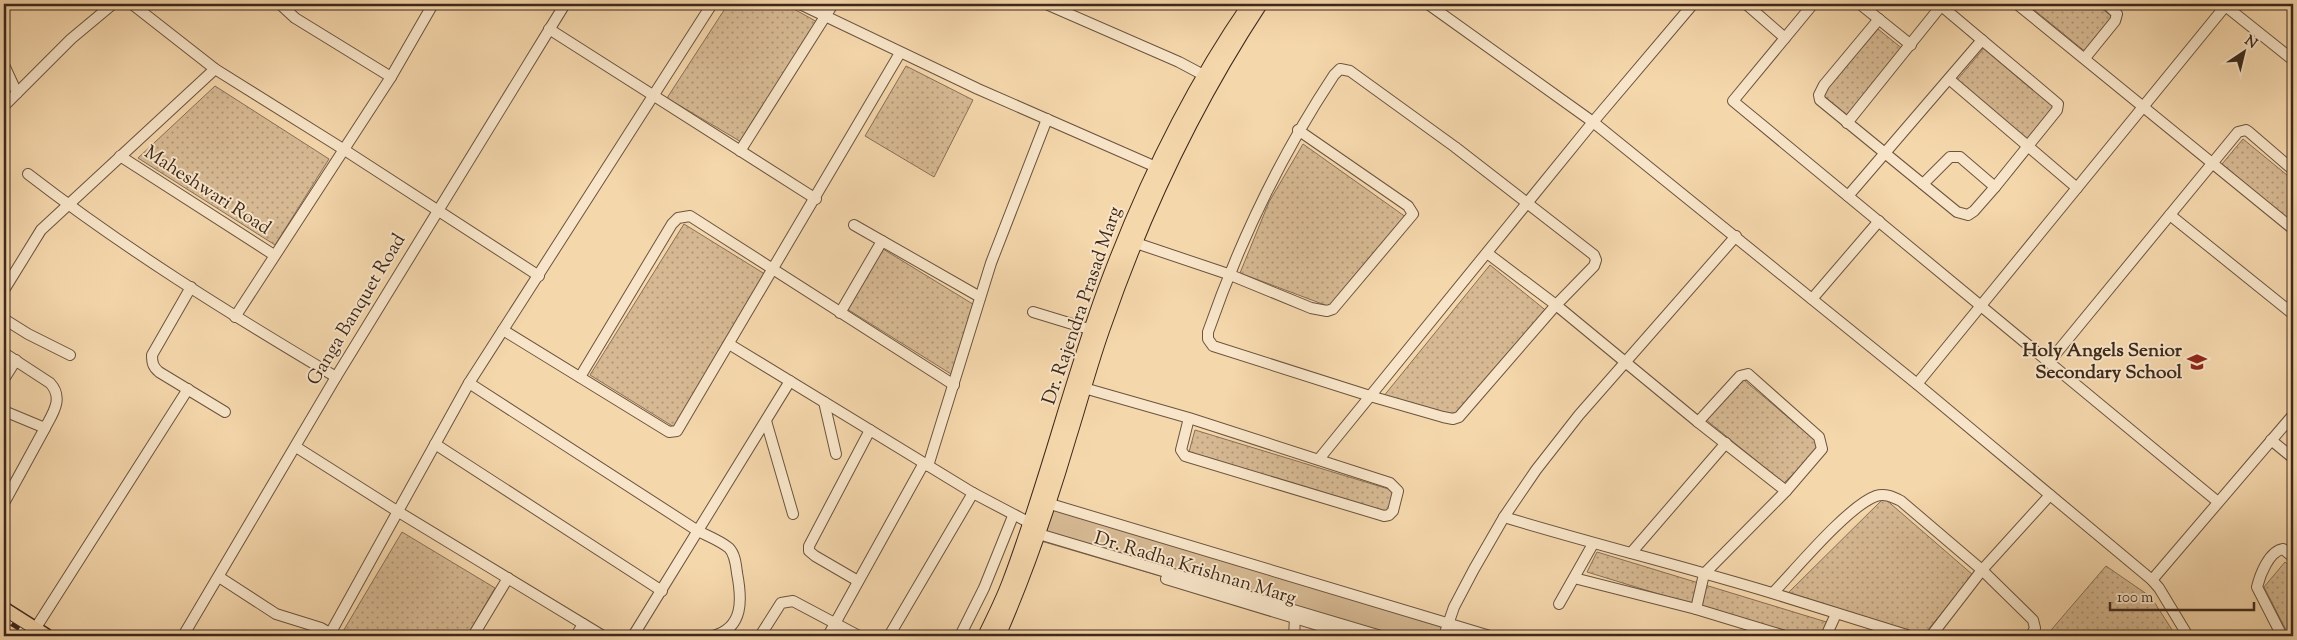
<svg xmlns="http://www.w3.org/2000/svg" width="2297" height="640" viewBox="0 0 2297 640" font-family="'Sorts Mill Goudy',serif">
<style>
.green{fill:#d6b993;stroke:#8a7057}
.park{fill:url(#park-dots);stroke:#8a7057}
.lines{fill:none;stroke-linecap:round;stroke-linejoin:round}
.minor-casing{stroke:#6b543f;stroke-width:12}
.major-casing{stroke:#3d281b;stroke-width:16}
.highway-casing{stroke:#3d281b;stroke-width:18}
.minor{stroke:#f8e5c9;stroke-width:10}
.major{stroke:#f5d7ac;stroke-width:14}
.highway{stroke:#f5d7ac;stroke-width:15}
.rail-casing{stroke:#3d281b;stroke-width:5}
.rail{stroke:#f8e5c9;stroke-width:3;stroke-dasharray:9;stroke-linecap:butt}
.labels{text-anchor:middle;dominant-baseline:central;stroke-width:4;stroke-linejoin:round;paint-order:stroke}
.street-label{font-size:19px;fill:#3d281b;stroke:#f8e5c9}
.poi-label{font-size:19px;font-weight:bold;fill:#3d281b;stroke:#f8e5c9;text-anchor:end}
</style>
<defs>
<pattern id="park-dots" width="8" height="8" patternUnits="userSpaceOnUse" patternTransform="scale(1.25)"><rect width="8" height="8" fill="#d6b993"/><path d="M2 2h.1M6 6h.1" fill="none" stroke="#af9677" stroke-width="1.8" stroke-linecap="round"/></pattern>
</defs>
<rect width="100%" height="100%" fill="#f5d7ac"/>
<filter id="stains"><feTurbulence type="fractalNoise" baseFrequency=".004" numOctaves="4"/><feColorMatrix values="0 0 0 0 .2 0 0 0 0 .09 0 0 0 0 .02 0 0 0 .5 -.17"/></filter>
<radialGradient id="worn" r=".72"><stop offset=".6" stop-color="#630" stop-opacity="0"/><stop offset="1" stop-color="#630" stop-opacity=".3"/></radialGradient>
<!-- green -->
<path class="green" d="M1053,507L1471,636H1364L1041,541Z"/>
<!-- park -->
<g class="park">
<path d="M728,4H785L819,23L743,143L667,98Z"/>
<path d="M2027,4H2096L2115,19L2087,53Z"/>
<path d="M1878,29L1904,50L1848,116L1822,95Z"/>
<path d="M1984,48L2057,109L2030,142L1957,80Z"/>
<path d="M906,66L973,100L934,177L865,136Z"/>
<path d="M215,86L329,159L275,245L138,158Z"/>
<path d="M2243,139L2293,180V223L2222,164Z"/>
<path d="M1303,144L1410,220L1333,308L1240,273L1269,202Z"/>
<path d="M684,224L768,276L674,427L590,375Z"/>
<path d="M883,249L976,306L951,374L847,309Z"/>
<path d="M1490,265L1549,313L1459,420L1383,397Z"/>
<path d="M1744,380L1822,446L1784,483L1705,419Z"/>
<path d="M1195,430L1395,491L1388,513L1189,452Z"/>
<path d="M1884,498L1973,575L1923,636L1785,596Z"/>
<path d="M402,532L495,588L467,636H348L342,633Z"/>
<path d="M1597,552L1833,624L1828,636H1795L1587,572Z"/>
<path d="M2285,562L2293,569V636H2289L2264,587Z"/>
<path d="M2106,566L2151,597L2176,636H2046Z"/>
</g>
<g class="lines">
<defs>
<g id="minor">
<path d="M132,4L215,69L343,149L539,276"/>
<path d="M280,4L295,18L391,77"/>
<path d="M800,4L978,89L1156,167"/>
<path d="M1046,4L1179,62L1211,79"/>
<path d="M1428,4L1593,122L1917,384L2152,580L2159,588L2188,636"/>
<path d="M1746,4L1785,38"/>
<path d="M1813,4L1733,101L2218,502"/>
<path d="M1860,4L1911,45"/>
<path d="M2017,4L2293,229"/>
<path d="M2223,4L2293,60"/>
<path d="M1879,19L1824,85L1819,95L1820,100L1957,212L1968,215L1974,211L1995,187L2057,110L2058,104L1939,4"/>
<path d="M549,29L816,199"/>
<path d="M2085,58L2115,21L2117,14L2107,4"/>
<path d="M4,65L17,93"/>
<path d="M1340,69L1350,71L1455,147L1594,255L1596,260L1594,266L1556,305L1459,417L1453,419L1443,417L1370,396L1213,346L1208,339V332C1240,240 1281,155 1334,75Z"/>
<path d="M1949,79L2077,188"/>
<path d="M4,106L71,39L113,4"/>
<path d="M1847,123L1941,6"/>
<path d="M740,151L833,4"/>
<path d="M120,156L274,255"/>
<path d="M28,174C125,249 230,314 336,377"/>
<path d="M1923,184L1950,157H1960L1995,187"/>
<path d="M1848,196L1982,40"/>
<path d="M2170,215L2293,314"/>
<path d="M854,225L980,297"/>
<path d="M1130,241L1228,274L1311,308L1327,311L1333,309L1413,214L1408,206L1298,130"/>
<path d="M1487,253L1556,305L1698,422L1786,491"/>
<path d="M191,287L152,355C152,363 153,367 159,372L225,412"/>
<path d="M4,290L41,230L215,69"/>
<path d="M1812,299L1879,221"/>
<path d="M1033,312L1092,330"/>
<path d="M840,313L882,241"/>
<path d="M235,317L391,77L433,4"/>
<path d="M4,319L28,334L70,355"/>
<path d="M503,330L669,432L677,431L900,53"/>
<path d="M729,344L973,493L1030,523"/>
<path d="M4,353L50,383C64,398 53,413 45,428L4,411"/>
<path d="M2049,362L2238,132L2246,130L2249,132L2293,170"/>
<path d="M580,377L672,224L678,218L690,216L954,385"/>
<path d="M4,379L16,360"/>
<path d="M469,383L698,531C708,536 721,541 729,548C735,554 736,565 737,573C742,599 744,628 713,636"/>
<path d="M1917,384L2227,4"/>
<path d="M1077,386L1189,418L1390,483L1398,491L1393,511L1389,515L1384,516L1185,456L1181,450L1189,418"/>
<path d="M824,402L836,454"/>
<path d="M766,421L793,514"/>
<path d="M2271,440L2293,458"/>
<path d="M435,444L662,591"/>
<path d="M296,447L397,511L603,636"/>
<path d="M1319,459L1593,122L1693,4"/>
<path d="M928,466L991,263L1047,119"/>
<path d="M4,503L45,428"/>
<path d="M1047,503L1490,636"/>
<path d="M1504,517C1593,544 1683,566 1772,593C1818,607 1864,622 1910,636"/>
<path d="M1032,532L1381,636"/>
<path d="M1631,553L1726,443"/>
<path d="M219,577L276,614L321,628L335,636"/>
<path d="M1574,578L1696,609L1785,636"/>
<path d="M1166,579L1354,636"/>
<path d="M2152,580L2293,415"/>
<path d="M858,581L815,556L809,551V546L870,430"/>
<path d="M1773,593C1795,570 1848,506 1876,496C1885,493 1893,497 1901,501L1982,570L2033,620L2035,628L2031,636"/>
<path d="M1559,604L1593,544"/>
<path d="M1696,609L1704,574L1786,491L1822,449L1819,437L1748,374L1740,376L1698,422"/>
<path d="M35,629L188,389"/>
<path d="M331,632L469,383L712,4"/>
<path d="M183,636L336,377L565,4"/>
<path d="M473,636L508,578"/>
<path d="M576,636L583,624"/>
<path d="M633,636L790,381"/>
<path d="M760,636L781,603L793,601L859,636"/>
<path d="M828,636L924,463"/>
<path d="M889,636L973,493"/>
<path d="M960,636L984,588L1013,516"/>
<path d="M1294,636L1295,618"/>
<path d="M1444,636L1454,607L1474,569L1504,517L1536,470L1579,415L1736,236"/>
<path d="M1826,636L1836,614"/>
<path d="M1931,636L1982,570L2050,495"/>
<path d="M2282,636L2257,587C2260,575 2269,551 2283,549L2293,557"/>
</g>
<g id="major">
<path d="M985,636C994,618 1003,600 1010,581C1046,486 1070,386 1105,290C1142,190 1189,92 1250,4"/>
<path d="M998,636C1026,572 1049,505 1069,437C1081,399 1091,360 1105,322C1144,210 1195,103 1260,4"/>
</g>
<path id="highway" d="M4,610L45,636"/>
</defs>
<!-- minor casing -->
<use href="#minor" class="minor-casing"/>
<!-- major casing -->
<use href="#major" class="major-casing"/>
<!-- highway casing -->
<use href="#highway" class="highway-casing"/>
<!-- minor -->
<use href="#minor" class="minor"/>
<!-- major -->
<use href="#major" class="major"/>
<!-- highway -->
<use href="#highway" class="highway"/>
<defs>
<g id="rail">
<path d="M4,619L31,636"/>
<path d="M4,631L13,636"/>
</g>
</defs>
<!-- rail casing -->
<use href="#rail" class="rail-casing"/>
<!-- rail -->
<use href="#rail" class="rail"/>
</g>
<!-- icons -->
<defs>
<symbol id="school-bare" viewBox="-9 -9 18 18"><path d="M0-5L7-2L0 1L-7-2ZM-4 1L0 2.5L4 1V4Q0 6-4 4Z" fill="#8f2418" stroke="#f8e5c9" stroke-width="2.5" paint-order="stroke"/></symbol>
</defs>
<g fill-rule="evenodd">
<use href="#school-bare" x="2183" y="348" width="28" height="28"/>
</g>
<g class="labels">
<!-- street labels -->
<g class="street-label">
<text transform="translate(207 191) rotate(33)">Maheshwari Road</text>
<text transform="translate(1083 306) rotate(-71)">Dr. Rajendra Prasad Marg</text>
<text transform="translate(357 310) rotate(-59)">Ganga Banquet Road</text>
<text transform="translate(1195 569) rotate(17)">Dr. Radha Krishnan Marg</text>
</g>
<!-- poi labels -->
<g class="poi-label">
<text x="2182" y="351">Holy Angels Senior<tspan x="2182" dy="22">Secondary School</tspan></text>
</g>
</g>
<!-- margin -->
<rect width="2297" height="640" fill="none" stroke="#f5d7ac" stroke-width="20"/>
<rect x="5" y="5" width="2287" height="630" fill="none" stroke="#3d281b" stroke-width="2.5"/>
<rect x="10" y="10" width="2277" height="620" fill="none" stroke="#3d281b"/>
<!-- north arrow -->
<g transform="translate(2244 52) rotate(35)" stroke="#f8e5c9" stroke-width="4" paint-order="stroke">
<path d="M0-4L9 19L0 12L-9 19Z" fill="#3d281b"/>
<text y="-8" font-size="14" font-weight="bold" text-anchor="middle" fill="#3d281b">N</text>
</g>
<!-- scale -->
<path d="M2110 602v8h144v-8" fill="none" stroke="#3d281b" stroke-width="2.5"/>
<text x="2117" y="602" font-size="15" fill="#3d281b" stroke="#f8e5c9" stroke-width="4" paint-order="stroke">100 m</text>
<rect width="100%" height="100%" filter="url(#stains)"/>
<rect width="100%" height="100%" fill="url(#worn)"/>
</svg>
